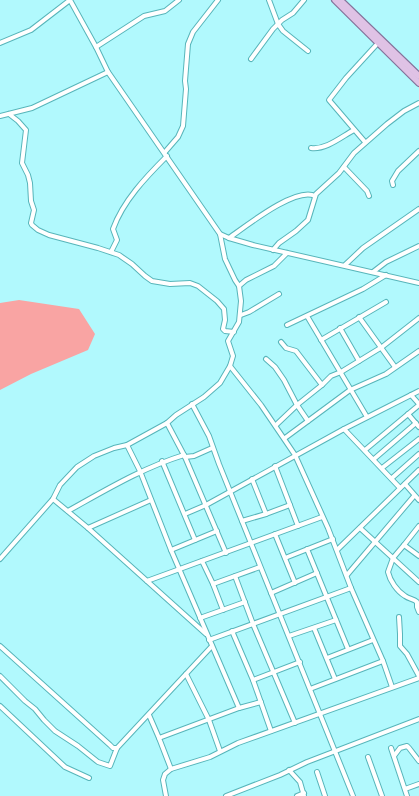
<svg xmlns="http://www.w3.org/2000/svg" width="419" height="796" viewBox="0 0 419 796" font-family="'Source Sans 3',sans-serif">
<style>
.green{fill:#f9a4a3}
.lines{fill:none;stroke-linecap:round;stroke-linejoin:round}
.minor-casing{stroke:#57b5ba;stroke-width:6}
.major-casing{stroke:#84749b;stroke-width:8}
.minor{stroke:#fff;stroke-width:4}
.major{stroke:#dfc2e5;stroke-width:5.5}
</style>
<rect width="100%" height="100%" fill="#b1f9fd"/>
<!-- green -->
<path class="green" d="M19,300L79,309L95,334L88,350L31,374L0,390V303Z"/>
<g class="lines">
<defs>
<g id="minor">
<path d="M70,0L96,47L108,72L220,234L229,238L253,245L419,283"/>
<path d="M269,0L278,24L283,31L308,51"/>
<path d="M0,43L31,30L70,0"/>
<path d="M96,47L144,16L165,11L179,0"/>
<path d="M251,59L273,29L282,20L293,13L304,0"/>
<path d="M9,114L18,121L26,130L22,163L28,175L30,183L31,201L34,210L31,223L32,225L38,230L49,235L98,248L119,255L132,264L145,276L152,281L170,284L190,283L198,286L217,301L224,309L225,320L223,329L225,331L234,332"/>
<path d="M0,116L32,108L108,72"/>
<path d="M365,142L329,100L346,78L378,43"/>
<path d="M311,148C326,150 341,137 354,130"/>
<path d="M165,152L178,137L183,126L186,89L185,81L188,44L193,32L218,0"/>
<path d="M344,167L367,191L369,196"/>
<path d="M393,185L392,181L398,171L419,151"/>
<path d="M229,238C245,227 296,186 315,196"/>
<path d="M273,250L279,243L296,231L308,220L316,194L339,173L354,153L387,124L404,111L419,103"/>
<path d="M111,252L117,240L113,229C123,201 146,177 167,156"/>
<path d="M345,265L363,248L419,209"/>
<path d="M373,272L386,262L419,246"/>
<path d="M239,286L246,280L274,266L287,253"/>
<path d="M241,315L249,312L279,294"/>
<path d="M307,316L367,417"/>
<path d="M359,317L395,367"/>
<path d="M287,325L363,289L386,275"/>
<path d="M340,328L359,361"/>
<path d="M321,340L386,302"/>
<path d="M281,342L286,348L296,351L322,385"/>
<path d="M266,359L275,367L284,380L297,405L308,421"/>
<path d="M230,366L261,405L295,455L328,528L351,588L383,661L392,687"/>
<path d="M411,395L419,404"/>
<path d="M192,404L209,436L219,464L353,796"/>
<path d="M408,414L419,427"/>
<path d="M167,423L185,457L226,553"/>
<path d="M276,425L297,405L322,385L331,376L341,372L382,347L419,318"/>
<path d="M344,429L419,391"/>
<path d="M285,438L350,390L386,374L419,351"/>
<path d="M127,445L140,471L171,550L239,708"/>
<path d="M365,450L419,405"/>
<path d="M185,457L194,456L212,448"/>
<path d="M374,459L416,423"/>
<path d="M162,461L195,540"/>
<path d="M275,466L298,526"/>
<path d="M382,468L419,439"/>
<path d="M392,478L419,454"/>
<path d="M252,479L266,514"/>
<path d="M405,484L419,500"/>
<path d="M53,499L88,528L206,634"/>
<path d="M68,511C106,490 142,468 184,455"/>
<path d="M185,514L206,505L344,429L400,488"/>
<path d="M242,521L266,514L290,505"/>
<path d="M88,528L151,500"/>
<path d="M360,528L419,582"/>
<path d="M275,534L295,583"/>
<path d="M404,545L419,526"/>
<path d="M307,549L348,649"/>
<path d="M171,550L217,531"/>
<path d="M337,550L419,470"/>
<path d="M419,556L404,545L393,558L388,572C390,581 397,591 405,596C409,599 414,599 417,602V607L419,612"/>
<path d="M285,558L333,539"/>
<path d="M0,559L53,499L60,485L77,467L94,456L114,448L127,445L167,423L176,415L204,397L220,383L230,366L233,356L228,341L239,322L241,301L239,286L235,280L225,259L220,234"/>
<path d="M202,561L213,584L223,610"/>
<path d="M347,575L414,496"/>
<path d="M235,576L253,624L295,723"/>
<path d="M147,581L322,517"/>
<path d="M213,584L260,567"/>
<path d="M271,593L317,573"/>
<path d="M399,617L400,634V646L407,654L419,676"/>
<path d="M200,618L245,602"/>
<path d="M314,628L335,679"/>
<path d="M232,631L253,680L271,731"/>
<path d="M289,636L336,620"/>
<path d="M209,640L351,588"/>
<path d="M0,646L110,745L113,748H117"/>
<path d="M327,658L373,640"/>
<path d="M186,674L209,720L220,751"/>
<path d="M0,676L25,701L35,709L44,720L55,731L78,746L98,762L110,766L117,748L212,646"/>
<path d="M253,680L300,662"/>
<path d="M310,689L383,661"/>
<path d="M0,706L65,767L89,778"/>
<path d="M149,715L159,738"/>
<path d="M391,748L407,796"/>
<path d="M394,756L400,748L407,746L409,748L419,761"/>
<path d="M368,757L382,796"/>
<path d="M171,769L159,738L239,708L261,702"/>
<path d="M289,770L300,782L304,796"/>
<path d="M317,772L325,796"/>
<path d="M405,789L419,784"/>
<path d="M166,796L163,780L165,774L171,769L210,757L238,743L419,678"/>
<path d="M226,796L280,775L307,762L419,719"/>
<path d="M297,796L304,793"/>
</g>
<g id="major">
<path d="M335,0L419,83"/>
<path d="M340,0L419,76"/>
</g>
</defs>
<!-- minor casing -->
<use href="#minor" class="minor-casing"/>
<!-- major casing -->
<use href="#major" class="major-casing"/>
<!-- minor -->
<use href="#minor" class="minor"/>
<!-- major -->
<use href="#major" class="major"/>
</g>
</svg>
